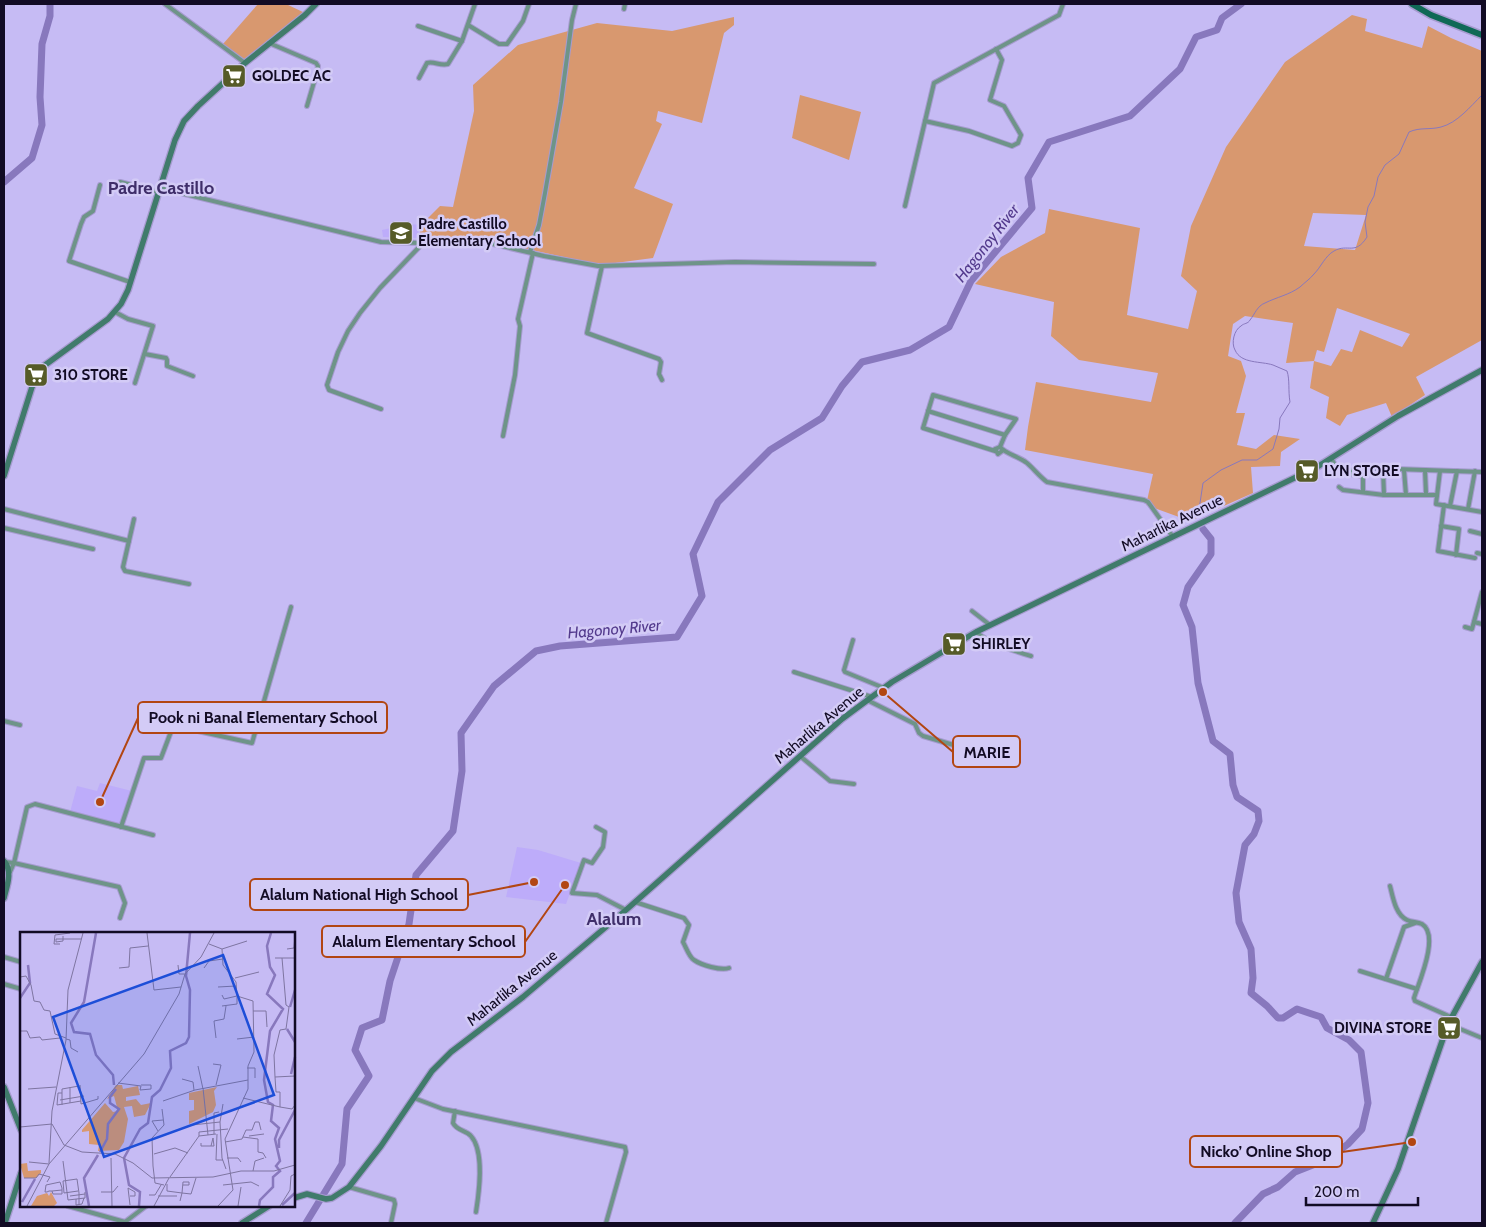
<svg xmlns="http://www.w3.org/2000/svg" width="1486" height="1227" viewBox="0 0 1486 1227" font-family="Cabin,sans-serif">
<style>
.built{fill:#bdacfa}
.green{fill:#d8986f;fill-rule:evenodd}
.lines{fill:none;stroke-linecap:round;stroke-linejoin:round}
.stream{stroke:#8878bd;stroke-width:1}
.river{stroke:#8878bd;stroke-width:7}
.street-casing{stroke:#a69bcf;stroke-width:6}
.secondary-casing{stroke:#a69bcf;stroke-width:8}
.primary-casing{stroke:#a69bcf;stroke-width:9}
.street{stroke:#6e9488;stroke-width:4}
.secondary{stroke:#407b6b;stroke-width:5.5}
.primary{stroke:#0f6956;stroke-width:6}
.labels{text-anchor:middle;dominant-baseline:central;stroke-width:5;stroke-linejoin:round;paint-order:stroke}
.poi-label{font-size:15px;font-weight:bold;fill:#120b24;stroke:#d3cbf6;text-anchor:start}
.street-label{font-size:15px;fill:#120b24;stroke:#d3cbf6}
.water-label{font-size:16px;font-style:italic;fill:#533a8d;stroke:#d3cbf6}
.quarter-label{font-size:18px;font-weight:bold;fill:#3f2e6a;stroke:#d3cbf6}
.inset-river{fill:none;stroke:#8878bd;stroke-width:2.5}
.inset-road{fill:none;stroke:#7e75a1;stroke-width:1}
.view{fill:#1d4ed8;fill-opacity:0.15;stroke:#1d4ed8;stroke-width:2.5}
.inset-edge{fill:none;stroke:#120b24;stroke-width:2.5}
.leader{fill:none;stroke:#b24612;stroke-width:2}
.callout-dot{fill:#b24612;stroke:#d3cbf6;stroke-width:2}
.callout{fill:#d3cbf6;stroke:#b24612;stroke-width:2}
.callout-label{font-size:16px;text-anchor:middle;font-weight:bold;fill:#120b24}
</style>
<rect width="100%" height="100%" fill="#c6bbf4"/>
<!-- built -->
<g class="built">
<path d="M409,224L421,225L419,238L383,237L382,230Z"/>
<path d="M100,783L132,791L120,825L70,812L77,786L97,791Z"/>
<path d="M517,847L538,850L581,863L566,904L506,897Z"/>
</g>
<!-- green -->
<g class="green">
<path d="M258,4H286L305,13L245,60L223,44Z"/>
<path d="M1352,15L1367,19L1365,31L1422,48L1428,26L1451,38L1482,51V340L1416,377L1425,395L1392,417L1386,403L1347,415L1340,426L1326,418L1329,397L1310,388L1314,361L1286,363L1293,323L1245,316L1233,324L1228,356L1241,361L1246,376L1236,413H1245L1237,445L1256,449L1274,435L1300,439L1281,452L1280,466L1251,467L1253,493L1190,521L1146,505L1153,474L1025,450L1028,427L1036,382L1151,402L1158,373L1079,360L1051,336L1054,302L975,284L1001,257L1045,233L1049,209L1140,228L1127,315L1188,329L1197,291L1181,276L1191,226L1226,147L1285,62ZM1313,213L1366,215L1355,250L1304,246ZM1337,308L1410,334L1402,347L1360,330L1352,352L1341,349L1331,366L1314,361L1317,350L1324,352Z"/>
<path d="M734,17V25L724,33L702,123L658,111L656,121L662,124L634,188L673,204L653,258L600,265L482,239L419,238L421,225L440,206L453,207L474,111L473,85L518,45L597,23L672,31Z"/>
<path d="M800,95L861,112L849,160L792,138Z"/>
</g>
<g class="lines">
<!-- stream -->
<path class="stream" d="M1196,514L1200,503L1203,483L1221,470L1242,460H1257L1273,449L1279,429L1280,418L1290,402C1288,391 1290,380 1287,371C1282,369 1278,367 1273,365C1261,361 1241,364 1235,350C1231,343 1234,330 1241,326C1244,323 1248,324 1250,320C1255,314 1257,306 1265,303C1277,297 1289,295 1300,287C1304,283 1310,279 1314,274C1321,267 1325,256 1334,251C1348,243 1355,256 1367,237L1365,222L1368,207L1374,196L1378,177L1385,165L1399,154L1409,132C1420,127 1430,130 1441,127C1457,123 1470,107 1482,95"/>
<!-- river -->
<g class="river">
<path d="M4,182L32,158L42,125L40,97L42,44L50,16V4"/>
<path d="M1203,529L1211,539V554L1188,587L1183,605L1192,627L1198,683L1213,741L1230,754L1233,785L1237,797L1258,811L1259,821L1254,834L1245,845L1236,893L1239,922L1251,949L1253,978L1251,993L1267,1006L1278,1018H1283L1297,1009L1321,1017L1327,1028L1349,1040L1361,1052L1368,1103L1362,1129L1348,1144L1328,1159L1295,1172L1278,1187L1263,1194L1235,1223"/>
<path d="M306,1223L342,1164L347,1109L369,1076L355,1050L362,1028L382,1020L390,981L409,924L416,875L453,831L462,771L461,733L494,686L536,651L560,646L677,637L702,596L693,554L718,502L770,450L822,418L842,386L862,362L910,350L949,327L971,281L1032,208L1028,178L1049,142L1130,116L1180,69L1196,37L1217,30L1222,18L1241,4"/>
</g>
<defs>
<g id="street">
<path d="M165,4L245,63"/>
<path d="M624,9L625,4"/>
<path d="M468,25L499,44H507L523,21L529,4"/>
<path d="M418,26L462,41"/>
<path d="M269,43L316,63L318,66L317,72L307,106"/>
<path d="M419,78L427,63C434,61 440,66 448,64L462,41L475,4"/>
<path d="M925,121L969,131L1012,146L1018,143L1021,135L1004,106L990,100L1002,60L996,49"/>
<path d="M120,182L159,192"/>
<path d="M100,185L93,211L84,217L81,224L69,261L130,282"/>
<path d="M160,188L381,242L423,243L480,241L544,256L598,266L735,262L874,264"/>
<path d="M905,206L934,83L1059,15L1063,4"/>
<path d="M530,252L539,225L545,193L561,102L572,20L576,4"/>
<path d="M602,266L587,333L659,359L661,362L659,374L662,380"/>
<path d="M115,312L128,319L153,326L135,383"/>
<path d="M145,354L166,358L167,360V366L193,376"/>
<path d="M381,409L329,390L327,385L338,352L348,331L360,313L380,288L423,243"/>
<path d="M928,411L1005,435"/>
<path d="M503,436L515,375L520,326L518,319L533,253"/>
<path d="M995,451L923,428L933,395L1016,419L1005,435L1000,447"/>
<path d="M1002,451L998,454L995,449L1000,447C1006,454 1018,456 1027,463C1034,469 1039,476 1047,482L1144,500L1148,502L1173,537"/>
<path d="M1331,458L1339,472L1362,476"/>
<path d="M1336,466L1342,469L1363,471"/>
<path d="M1383,469L1384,495"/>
<path d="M1404,470L1406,495"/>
<path d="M1425,470L1426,494"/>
<path d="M1440,471L1436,504L1482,512"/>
<path d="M1339,487L1343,490L1384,495H1437"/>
<path d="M1363,492V471L1368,468L1482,472"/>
<path d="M1444,505L1438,551L1475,558"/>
<path d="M1450,506L1457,471"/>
<path d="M4,509L129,541"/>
<path d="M1468,509L1475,471"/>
<path d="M134,519L123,567L125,571L189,584"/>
<path d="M1441,526L1459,529L1456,555"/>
<path d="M4,528L93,549"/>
<path d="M1470,531L1482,534"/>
<path d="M1477,553L1482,554"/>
<path d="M972,611L990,625"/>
<path d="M1474,622L1482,624"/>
<path d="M1465,627L1472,629L1482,592"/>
<path d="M976,632C992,645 1012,650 1031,656"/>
<path d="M853,640L844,670L845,672L884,688"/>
<path d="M794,672L872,697"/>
<path d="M867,700L915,724L919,733L923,736L957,746"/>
<path d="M4,721L20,725"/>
<path d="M800,756L830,781L854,784"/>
<path d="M121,827L144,758H161L172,729L180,727L252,743L291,607"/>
<path d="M596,827L605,832L603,847L592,863L584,860L572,893L597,895L626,910"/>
<path d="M5,862L14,863L27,807L35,804L153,835"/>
<path d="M10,872L14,863L119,887L125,903L120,918"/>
<path d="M1390,886C1393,897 1395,914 1407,920C1411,922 1417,922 1422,924C1440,935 1419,982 1414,998L1415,1001L1451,1017"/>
<path d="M635,902L684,918L689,925L683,942C686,947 689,957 694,960C701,965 721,971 729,968"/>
<path d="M4,957L21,962"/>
<path d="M1360,971L1417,989"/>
<path d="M1386,979L1404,927L1415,923"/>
<path d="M4,984L21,989"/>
<path d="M1448,1024L1482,1038"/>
<path d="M414,1098L443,1109L625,1147L626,1152L606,1223"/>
<path d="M455,1111L453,1123C457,1131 466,1130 471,1136C485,1152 479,1193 476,1212"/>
<path d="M349,1187L394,1200L395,1204L391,1223"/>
<path d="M68,1206L125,1222L146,1206"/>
</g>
<g id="secondary">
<path d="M4,476L32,387L41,368L108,319L121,304L128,290L175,140L184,121L198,106L245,63L305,15L316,4"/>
<path d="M4,861C13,871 7,886 4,898"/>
<path d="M4,1087L21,1130"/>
<path d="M294,1198L307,1194L326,1199L332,1198L349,1187L381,1146L432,1071L451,1052L523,997L626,910L842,719L892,682L976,632L1317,467L1398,416L1482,370"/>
<path d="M5,1223L21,1173"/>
<path d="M242,1223L269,1206"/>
<path d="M1373,1223L1398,1169L1448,1024L1482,962"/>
</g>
<path id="primary" d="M1412,4L1431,15L1482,35"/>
</defs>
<!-- street casing -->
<use href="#street" class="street-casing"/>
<!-- secondary casing -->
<use href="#secondary" class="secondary-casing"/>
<!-- primary casing -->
<use href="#primary" class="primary-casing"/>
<!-- street -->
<use href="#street" class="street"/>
<!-- secondary -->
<use href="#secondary" class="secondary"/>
<!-- primary -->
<use href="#primary" class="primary"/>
</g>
<!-- icons -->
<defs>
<symbol id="supermarket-square" viewBox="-11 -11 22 22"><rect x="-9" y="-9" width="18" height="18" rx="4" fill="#565b28" stroke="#d3cbf6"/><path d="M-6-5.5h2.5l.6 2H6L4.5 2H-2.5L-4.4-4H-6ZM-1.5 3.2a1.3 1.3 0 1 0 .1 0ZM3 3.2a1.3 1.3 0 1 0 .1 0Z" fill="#fff"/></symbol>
<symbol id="school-square" viewBox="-11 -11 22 22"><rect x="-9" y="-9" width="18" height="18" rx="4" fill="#565b28" stroke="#d3cbf6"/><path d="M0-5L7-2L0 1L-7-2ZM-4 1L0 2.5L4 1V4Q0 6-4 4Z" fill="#fff"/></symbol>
</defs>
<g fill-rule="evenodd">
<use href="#supermarket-square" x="220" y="62" width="28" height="28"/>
<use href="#school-square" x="387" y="219" width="28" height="28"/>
<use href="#supermarket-square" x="22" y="361" width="28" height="28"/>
<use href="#supermarket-square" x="1293" y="457" width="28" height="28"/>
<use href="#supermarket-square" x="940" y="630" width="28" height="28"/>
<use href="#supermarket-square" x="1435" y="1014" width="28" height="28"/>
</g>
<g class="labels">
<!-- poi labels -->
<g class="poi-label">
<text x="252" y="76">GOLDEC AC</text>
<text x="418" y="224">Padre Castillo<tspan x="418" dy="17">Elementary School</tspan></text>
<text x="54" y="375">310 STORE</text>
<text x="1324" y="471">LYN STORE</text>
<text x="972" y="644">SHIRLEY</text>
<text x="1432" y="1028" text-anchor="end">DIVINA STORE</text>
</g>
<!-- street labels -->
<g class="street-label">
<text transform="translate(1172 523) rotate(-26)">Maharlika Avenue</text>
<text transform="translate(819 725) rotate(-40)">Maharlika Avenue</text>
<text transform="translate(512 988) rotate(-39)">Maharlika Avenue</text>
</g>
<!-- water labels -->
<g class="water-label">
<text transform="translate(987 243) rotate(-52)">Hagonoy River</text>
<text transform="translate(614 629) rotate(-5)">Hagonoy River</text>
</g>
<!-- quarter labels -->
<g class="quarter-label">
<text x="161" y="188">Padre Castillo</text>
<text x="614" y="919">Alalum</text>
</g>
</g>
<!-- overview -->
<g transform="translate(20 932)">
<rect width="275" height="275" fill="#c6bbf4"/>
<path d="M96,153H102L103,157L118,154L120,163L106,165V169L116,167L121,173L131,171L125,183L114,185L112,174L104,175L108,187L104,210L99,218L78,219L79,213L69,212V199L62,200V198L85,171L93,180L98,179L94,164L87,167ZM197,155L194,159L196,173L193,180L169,192V179L174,178V168H169V161ZM7,231L8,239L21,238V241L16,246H4L0,232ZM31,260L37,271L34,274H11L17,264L27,261L29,264Z" fill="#d8986f"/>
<path class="inset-river" d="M76,1L64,70L51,91L54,100L70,102L76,123L93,143L94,153M0,66L10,51L8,33M270,75L275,58M267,97L275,110M271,142L275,125M259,216V208L275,178M80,220L87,207L88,192L99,177L90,171V165L96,157M2,270L15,247M262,273L275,261M69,274L64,246L78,223M119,274L120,260L109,253L104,226L120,197L128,191L132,165L140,158L151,136L150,119L166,111L169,105L170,58L166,44L170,1M239,274L240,268L253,255V245L260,239L256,234L260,229L255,207L259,196L251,189L253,173L248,170L244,148L250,99L263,77L247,62L255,43L250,35L247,14L251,1"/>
<path class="inset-road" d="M127,1L134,58L161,55M36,7H61M36,7V10L43,9V4M40,12H34L35,3L50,1M189,12L202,17L227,9M267,17L274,16L275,3M255,26H275M158,33L159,42H165M99,36L109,35L110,16L128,14M184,36L189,29L203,27M0,45L6,44L11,53L14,69L20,70L24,78L30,79L35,102L46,106M215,46L239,40M198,55L216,54M202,63L204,67L217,64M202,74L217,72V65M233,79H246L247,95M0,99H7L10,106L20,105L22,108L40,106M196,106L194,89L204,87L206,74M46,107L50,108L51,116L58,120M217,107L234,105M193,132L201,133L196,153M178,134L183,157M227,136H235V146M255,145L254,123L260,98L266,97L269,75L266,73L262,26M162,147L173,150L174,158M98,151L121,154M60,153L61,172L78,167V164M121,154L120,158L131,157V153H121M50,155V171M183,156L188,203M8,157L36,155M42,161H38L37,173L61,169M223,166L260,175V160H256L255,145L275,144M40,168L64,164M143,169L175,158L228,148M203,172L200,190L202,226L206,237M42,173V157L59,154M260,175L272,177L275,173M142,177L144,193L132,206L133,234L135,251L144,253M172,193L200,190M0,195L32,192L44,213L62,220L95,222L113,231L132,246L193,245L221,239H254L275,233M138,199L132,189L143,188M194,202V181L199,180M197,202L196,228H203M179,204L196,202M229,204L244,202M223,205L238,207V220L243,221L246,226M205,210L222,207L226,198H232L235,190H239L241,198M181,211V214H194L193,206L191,214M134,222L155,216L168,221M91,226L92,274M207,226H218L221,230M43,229L48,268L65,266V260M9,230L29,232M29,231L32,179L46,108L48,58L63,1M233,239L235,229L244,226M150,245L179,204V200L208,197M4,246H16L19,242L30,245L27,250M147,252V259L162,261L163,250H169V253H163M203,253L231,250L239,254M108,256L110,273M108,256L115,260V264H110M32,259L33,262H42V256L40,250L26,253L25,260H27L29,259H32L42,258M58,259L44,261L43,249L57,247L59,261V272M81,260H93L98,254M129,263H135L141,253M50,264L65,262M138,264H157M56,267V273L62,272L64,266M160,269L162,261L171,262L176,246M7,274L29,232L124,122L159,62L165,42L181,25L194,1M134,274L149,246M198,274L213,258L205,207L228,157V134L234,120L233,69L217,64L216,50L203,33L202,17M218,274L221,255M260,274L270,258L271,244L275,242"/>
<path class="view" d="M203,23L254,163L84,225L33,85Z"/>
<rect width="275" height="275" class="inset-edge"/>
</g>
<!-- callouts -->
<path class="leader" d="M100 802L138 718M883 692L953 752M534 882L468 895M565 885L525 942M1412 1142L1342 1152"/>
<g class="callout-dot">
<circle cx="100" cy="802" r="5"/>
<circle cx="883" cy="692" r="5"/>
<circle cx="534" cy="882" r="5"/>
<circle cx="565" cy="885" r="5"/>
<circle cx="1412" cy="1142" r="5"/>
</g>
<g class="callout">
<rect x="138" y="702" width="249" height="31" rx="5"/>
<rect x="953" y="736" width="67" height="31" rx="5"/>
<rect x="250" y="879" width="218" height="31" rx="5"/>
<rect x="322" y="926" width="203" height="31" rx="5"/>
<rect x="1190" y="1136" width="152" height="31" rx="5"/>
</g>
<g class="callout-label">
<text x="263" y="723">Pook ni Banal Elementary School</text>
<text x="987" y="758">MARIE</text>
<text x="359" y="900">Alalum National High School</text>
<text x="424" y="947">Alalum Elementary School</text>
<text x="1266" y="1157">Nicko’ Online Shop</text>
</g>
<!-- border -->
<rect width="1486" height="1227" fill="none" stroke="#120b24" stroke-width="10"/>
<!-- scale -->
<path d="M1306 1197v8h112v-8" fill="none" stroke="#120b24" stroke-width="2.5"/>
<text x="1314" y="1197" font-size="15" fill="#120b24" stroke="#d3cbf6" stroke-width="4" paint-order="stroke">200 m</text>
</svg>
